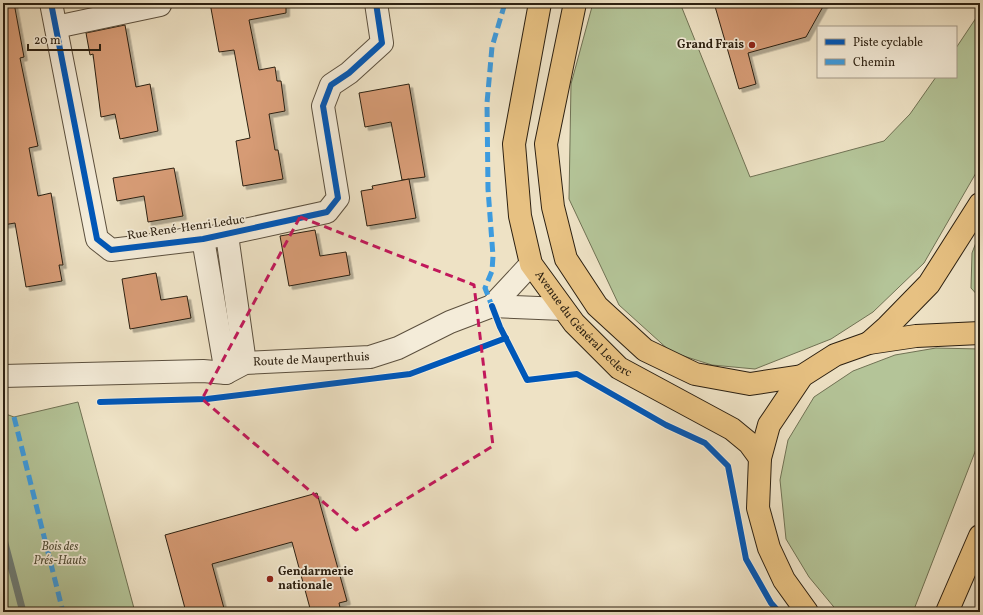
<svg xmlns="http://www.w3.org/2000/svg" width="983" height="615" viewBox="0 0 983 615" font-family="Vollkorn,serif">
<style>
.green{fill:#b4c498;stroke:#707254}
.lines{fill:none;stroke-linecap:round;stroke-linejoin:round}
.stream{stroke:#6f7e78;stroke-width:7}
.building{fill:#d69b75;stroke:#2c2011;filter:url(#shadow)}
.minor-casing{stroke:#5c503e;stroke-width:24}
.major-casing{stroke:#2c2011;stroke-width:24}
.highway-casing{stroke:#2c2011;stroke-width:24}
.minor{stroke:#f4ecd9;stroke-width:22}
.major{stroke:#e7c182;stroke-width:22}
.highway{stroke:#e7c182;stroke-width:22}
.quiet{stroke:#3d9bde;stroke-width:5;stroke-dasharray:10 5;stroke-linecap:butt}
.cycleway-casing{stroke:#f4ecd9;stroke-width:8}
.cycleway{stroke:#0057b8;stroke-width:6}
.marked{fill:none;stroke:#c2185b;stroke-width:3;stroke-dasharray:8 5;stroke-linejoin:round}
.poi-dot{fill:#8f2418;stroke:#f4ecd9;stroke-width:1.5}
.labels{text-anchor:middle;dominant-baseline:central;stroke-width:3.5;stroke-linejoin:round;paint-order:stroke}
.poi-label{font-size:12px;font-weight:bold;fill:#2c2011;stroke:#f4ecd9;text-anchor:end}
.street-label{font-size:12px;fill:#2c2011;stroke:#f4ecd9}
.park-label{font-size:12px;font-style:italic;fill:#55513a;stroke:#f4ecd9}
</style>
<defs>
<filter id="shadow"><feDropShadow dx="3.5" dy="3.5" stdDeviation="0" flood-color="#0004"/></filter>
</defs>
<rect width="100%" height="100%" fill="#eee2c5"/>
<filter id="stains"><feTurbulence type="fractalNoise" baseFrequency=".005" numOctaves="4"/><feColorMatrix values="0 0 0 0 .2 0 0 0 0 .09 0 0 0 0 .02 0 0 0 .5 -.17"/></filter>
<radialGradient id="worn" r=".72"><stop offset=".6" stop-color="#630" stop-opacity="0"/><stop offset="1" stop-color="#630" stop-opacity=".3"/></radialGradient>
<!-- green -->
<g class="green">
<path d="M593,3H680L750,177L884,141L910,114L936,77H956V48L980,12V166L924,263L873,312L831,339L755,369L712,365L671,352L619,305L569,199L571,84Z"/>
<path d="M980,232V298L971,288L972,253Z"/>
<path d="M936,348L980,349V439L913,612H838L809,577L786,539L780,480L788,440L814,397L853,371L895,355Z"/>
<path d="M78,402L135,612H3V413L14,417Z"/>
</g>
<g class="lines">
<!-- stream -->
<path class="stream" d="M3,536L23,612"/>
</g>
<!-- building -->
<g class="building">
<path d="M3,3H14L24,57L20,58L38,146L29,148L38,196L51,193L63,265H59L62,281L26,287L15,223L3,225Z"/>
<path d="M210,3H286V13L249,20L259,70L275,67L277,81H281L285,111L269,114L275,150H278L283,179L243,186L236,141L250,138L234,50L219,52Z"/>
<path d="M714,3H825L806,37L748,53L756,84L739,89Z"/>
<path d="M125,25L136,87L150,84L158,131L120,139L115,114L101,117L93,54L90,55L86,33Z"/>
<path d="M409,84L425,177L402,180L391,122L365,127L359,93Z"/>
<path d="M174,168L183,216L148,222L144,196L117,201L113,178Z"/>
<path d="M409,179L416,218L367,226L361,191L373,189L372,186Z"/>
<path d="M315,230L320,256L346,252L350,275L289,286L280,236Z"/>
<path d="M156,273L161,300L187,296L191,318L130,329L122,279Z"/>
<path d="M317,493L347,601L339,603L341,612H311L292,542L212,564L225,612H186L165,535Z"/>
</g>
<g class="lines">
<defs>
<g id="minor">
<path d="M51,3L97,239L111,250L203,239L327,212L338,198L323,106L331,85L349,73L382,43L376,3"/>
<path d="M56,27L160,5"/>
<path d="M227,235L245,363"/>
<path d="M203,239L226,373"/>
<path d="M492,306L531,264"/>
<path id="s1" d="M3,376L203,371L226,373L245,363L370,357L398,348L450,322L492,306L563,309"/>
</g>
<g id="major">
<path id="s2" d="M540,3L514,144L520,216L531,264L574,323L619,368L732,429L749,443L760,458"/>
<path d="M575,3L546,144L553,207L566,259L597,306L645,350L695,374L750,384L802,376"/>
<path d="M807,612L784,580L769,548L758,508L760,458L769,425L802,376L835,355L869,343L916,336L980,333"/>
</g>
<g id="highway">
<path d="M869,343L887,327L929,284L980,204"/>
<path d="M801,605L802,612"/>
<path d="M947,612L980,536"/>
</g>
</defs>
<!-- minor casing -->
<use href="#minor" class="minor-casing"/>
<!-- major casing -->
<use href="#major" class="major-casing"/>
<!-- highway casing -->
<use href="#highway" class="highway-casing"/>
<!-- minor -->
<use href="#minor" class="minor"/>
<!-- major -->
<use href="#major" class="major"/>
<!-- highway -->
<use href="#highway" class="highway"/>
<!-- quiet -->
<g class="quiet">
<path d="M493,309L485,288L492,271L493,256L488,189L487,103L492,47L505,3"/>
<path d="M14,417L63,612"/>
</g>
<defs>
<g id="cycleway">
<path d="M51,3L97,239L111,250L203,239L327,212L338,198L323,106L331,85L349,73L382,43L376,3"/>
<path d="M492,306L500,327L527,380L577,374L666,425L705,443L728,466L746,559L771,603L779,612"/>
<path d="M100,402L207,399L410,374L506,338"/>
</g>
</defs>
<!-- cycleway casing -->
<use href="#cycleway" class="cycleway-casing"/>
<!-- cycleway -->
<use href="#cycleway" class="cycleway"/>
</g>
<!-- marked area -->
<path class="marked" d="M300,217L474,285L493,446L356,530L202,399Z"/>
<!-- markers -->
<g class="poi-dot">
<circle cx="752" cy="45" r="4"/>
<circle cx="270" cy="579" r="4"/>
</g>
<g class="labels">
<!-- poi labels -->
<g class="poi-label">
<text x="744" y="45">Grand Frais</text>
<text x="278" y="572" text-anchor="start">Gendarmerie<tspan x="278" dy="14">nationale</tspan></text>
</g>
<!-- street labels -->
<g class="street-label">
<text transform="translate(186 228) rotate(-8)">Rue René-Henri Leduc</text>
<text stroke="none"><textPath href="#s2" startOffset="345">Avenue du Général Leclerc</textPath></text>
<text stroke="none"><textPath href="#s1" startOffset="311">Route de Mauperthuis</textPath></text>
</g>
<!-- park labels -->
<g class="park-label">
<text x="60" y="547">Bois des<tspan x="60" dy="14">Prés-Hauts</tspan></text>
</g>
</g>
<!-- margin -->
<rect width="983" height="615" fill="none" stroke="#eee2c5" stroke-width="16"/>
<rect x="4" y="4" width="975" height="607" fill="none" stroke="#2c2011" stroke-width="2"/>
<rect x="8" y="8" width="967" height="599" fill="none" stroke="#2c2011"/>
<!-- legend -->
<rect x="817" y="26" width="140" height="52" fill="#f4ecd9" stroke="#a49a89"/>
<rect x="825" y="39" width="20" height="6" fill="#0057b8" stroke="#a49a89"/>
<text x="853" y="46" font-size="12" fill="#2c2011">Piste cyclable</text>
<rect x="825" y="59" width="20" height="6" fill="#3d9bde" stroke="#a49a89"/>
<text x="853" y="66" font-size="12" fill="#2c2011">Chemin</text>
<!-- scale -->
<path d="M28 44v6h72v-6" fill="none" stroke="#2c2011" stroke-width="2"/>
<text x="34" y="44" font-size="12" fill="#2c2011" stroke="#f4ecd9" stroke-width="3" paint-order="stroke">20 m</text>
<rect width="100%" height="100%" filter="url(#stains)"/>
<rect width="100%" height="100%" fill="url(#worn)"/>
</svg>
